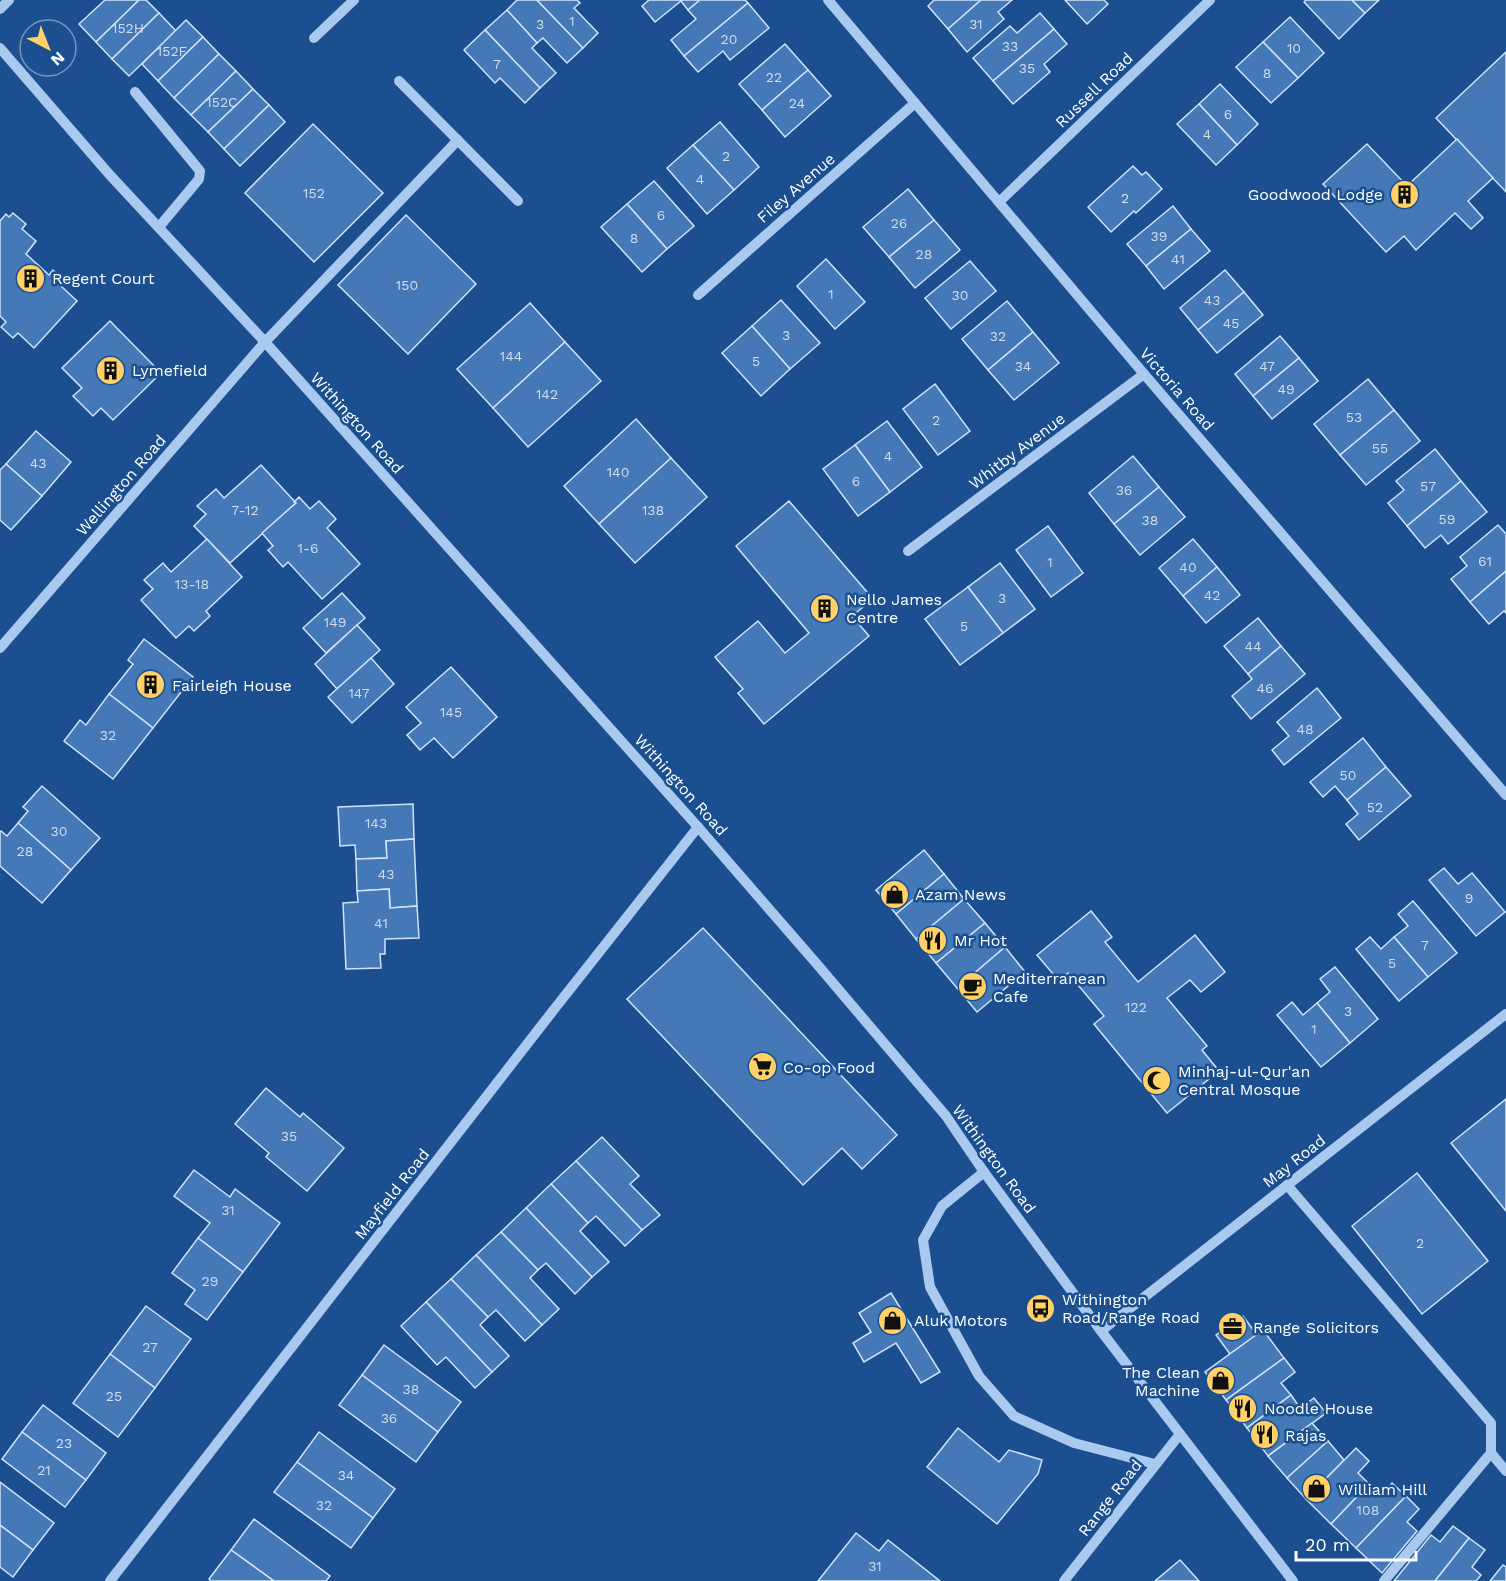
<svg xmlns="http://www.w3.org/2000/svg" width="1506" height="1581" viewBox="0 0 1506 1581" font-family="'Work Sans',sans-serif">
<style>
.building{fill:#4478b7;stroke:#cfe3fa;stroke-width:1.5}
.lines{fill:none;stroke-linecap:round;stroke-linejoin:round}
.minor{stroke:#a9c9ee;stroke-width:10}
.labels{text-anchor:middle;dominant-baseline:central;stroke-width:5;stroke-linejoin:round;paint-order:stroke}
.number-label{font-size:14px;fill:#d0dded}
.street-label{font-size:16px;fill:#fff;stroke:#1b4f8f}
.poi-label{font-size:16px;fill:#fff;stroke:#1b4f8f;text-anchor:start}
</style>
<rect width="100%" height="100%" fill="#1b4f8f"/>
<!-- building -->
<g class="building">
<path d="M105,0H139L96,42L79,24Z"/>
<path d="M139,0H146L159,13L112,59L96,42Z"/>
<path d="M517,0H537L583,48L567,63L543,38L537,43L507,10Z"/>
<path d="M537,0H577L580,3L574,8L598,33L583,48Z"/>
<path d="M649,0H700L688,10L681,1L655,22L642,6Z"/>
<path d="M700,0H745L748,3L684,56L671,40L696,19L688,10Z"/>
<path d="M934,0H981L948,29L928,6Z"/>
<path d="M981,0H1012L998,12L1004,19L967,52L948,29Z"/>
<path d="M1065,0H1104L1108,4L1087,24Z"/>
<path d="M1306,0H1352L1365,13L1339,39L1304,2Z"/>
<path d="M1352,0H1379L1365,13Z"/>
<path d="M748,3L769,28L730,60L723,51L698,72L684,56Z"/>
<path d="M507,10L537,43L532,48L556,73L540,88L485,30Z"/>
<path d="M159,13L176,31L129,76L112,59Z"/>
<path d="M1040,13L1054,29L993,81L973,58L1010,26L1017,33Z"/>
<path d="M1290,17L1324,53L1298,78L1263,42Z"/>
<path d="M186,20L203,37L158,81L142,64Z"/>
<path d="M1054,29L1067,44L1044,64L1050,72L1013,104L993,81Z"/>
<path d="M485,30L540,88L525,103L500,78L495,83L464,50Z"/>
<path d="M203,37L219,54L174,98L158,81Z"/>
<path d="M1263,42L1298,78L1271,103L1236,67Z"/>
<path d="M785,44L808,70L762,110L739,84Z"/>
<path d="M1506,52V192L1436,118Z"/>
<path d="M219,54L236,71L191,115L174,98Z"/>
<path d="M808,70L831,96L785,137L762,110Z"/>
<path d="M236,71L253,89L208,132L191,115Z"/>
<path d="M1220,84L1258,124L1237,145L1199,104Z"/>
<path d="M253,89L269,105L224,149L208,132Z"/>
<path d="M1199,104L1237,145L1216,165L1177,124Z"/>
<path d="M269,105L285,122L240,166L224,149Z"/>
<path d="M720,122L759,167L734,190L693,145Z"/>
<path d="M313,124L383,193L314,262L245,193Z"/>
<path d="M1457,139L1493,178L1468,201L1483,218L1471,229L1455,213L1416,250L1404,236L1386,252L1323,184L1367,144L1407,186Z"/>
<path d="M693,145L734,190L707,214L667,168Z"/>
<path d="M1133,166L1142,175L1146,172L1162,189L1136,213L1134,211L1111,232L1088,207Z"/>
<path d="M654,181L694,226L667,249L627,204Z"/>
<path d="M908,189L934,220L889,257L863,227Z"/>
<path d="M627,204L667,249L642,272L601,227Z"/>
<path d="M1173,206L1191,229L1146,266L1127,244Z"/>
<path d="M13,213L26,224L22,229L36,241L26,254L49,275L53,270L65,282L61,286L77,301L34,348L18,333L13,338L1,327L6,322L0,316V221L6,214L9,217Z"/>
<path d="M406,215L476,284L408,354L338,285Z"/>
<path d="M934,220L960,250L915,288L889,257Z"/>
<path d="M1191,229L1210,251L1164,289L1146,266Z"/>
<path d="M826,259L865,302L835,329L797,286Z"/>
<path d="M970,261L996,291L951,329L925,298Z"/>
<path d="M1225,270L1244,292L1198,330L1180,308Z"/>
<path d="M1244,292L1263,315L1217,353L1198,330Z"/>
<path d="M781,300L820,343L790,369L752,326Z"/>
<path d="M1007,301L1033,332L988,370L962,339Z"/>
<path d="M530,303L565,342L493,408L457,369Z"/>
<path d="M110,321L161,373L113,420L101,408L93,416L73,396L82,388L62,368Z"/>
<path d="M752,326L790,369L761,396L722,353Z"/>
<path d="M1033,332L1059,363L1014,400L988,370Z"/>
<path d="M1280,336L1299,358L1253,396L1235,374Z"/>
<path d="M565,342L601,381L528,447L493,408Z"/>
<path d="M1299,358L1318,381L1272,419L1253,396Z"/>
<path d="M1368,379L1394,410L1340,455L1314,424Z"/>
<path d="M935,384L970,431L938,455L903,409Z"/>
<path d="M1394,410L1420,441L1366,485L1340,455Z"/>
<path d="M636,419L671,458L599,524L564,486Z"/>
<path d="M887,421L922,467L890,492L855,445Z"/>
<path d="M36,431L71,462L42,496L6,464Z"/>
<path d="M855,445L890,492L858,516L823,469Z"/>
<path d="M1435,449L1461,481L1407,526L1388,503L1404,490L1396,481Z"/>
<path d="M1133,456L1159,487L1114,524L1089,493Z"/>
<path d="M671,458L707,497L635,563L599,524Z"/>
<path d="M6,464L42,496L11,530L0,520V470Z"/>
<path d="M261,465L296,503L230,563L194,526L206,514L197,506L216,489L224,498Z"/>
<path d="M1461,481L1487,512L1448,544L1441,535L1425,548L1407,526Z"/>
<path d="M1159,487L1185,517L1140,555L1114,524Z"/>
<path d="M299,497L310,509L319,501L336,519L327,528L360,564L322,599L288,562L283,567L268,550L273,546L262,533L296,503L294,502Z"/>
<path d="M789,501L873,599L852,616L869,636L764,724L738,693L743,689L715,657L758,621L785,653L809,633L736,546Z"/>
<path d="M1498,525L1506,534V571L1470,602L1451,579L1467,566L1460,557Z"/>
<path d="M1048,526L1083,573L1051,597L1016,550Z"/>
<path d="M207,539L242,577L206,611L210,616L194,631L189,626L176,638L141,600L153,589L144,580L163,563L171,572Z"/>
<path d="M1193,539L1217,567L1183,596L1159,568Z"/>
<path d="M1000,563L1035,609L1003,633L968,587Z"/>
<path d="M1217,567L1240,595L1206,623L1183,596Z"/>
<path d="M1506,571V613L1504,611L1489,624L1470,602Z"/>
<path d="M968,587L1003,633L960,665L925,619Z"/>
<path d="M342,593L365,618L326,653L303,628Z"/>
<path d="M1258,618L1281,646L1248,674L1224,646Z"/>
<path d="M357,625L380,650L337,689L315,664Z"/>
<path d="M144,639L193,677L153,728L109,694L133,664L128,660Z"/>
<path d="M1281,646L1305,674L1251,719L1232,696L1252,679L1248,674Z"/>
<path d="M371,658L394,684L352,723L328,697Z"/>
<path d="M451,667L497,717L453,758L434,738L420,750L407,735L421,723L406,707Z"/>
<path d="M1317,688L1341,718L1284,765L1272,750L1289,736L1277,722Z"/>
<path d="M109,694L153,728L113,779L64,741L80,720L86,725Z"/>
<path d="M1363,738L1386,767L1347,800L1335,786L1323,797L1310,782Z"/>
<path d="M1386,767L1411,796L1359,840L1346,824L1358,814L1347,800Z"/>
<path d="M42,786L100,838L71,870L18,823L28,811L23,807Z"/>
<path d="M413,804L414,839L386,841L387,858L356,859L355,845L340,846L338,807Z"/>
<path d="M18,823L71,870L42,903L0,866V832L1,831L7,836Z"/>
<path d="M414,839L417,906L390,908L389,889L357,891L356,859L387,858L386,841Z"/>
<path d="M924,850L944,874L896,914L876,890Z"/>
<path d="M1444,868L1458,884L1472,873L1505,912L1476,936L1429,880Z"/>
<path d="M944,874L964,899L916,939L896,914Z"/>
<path d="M389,889L390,908L417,906L419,938L385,939V954H380L381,968L346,969L343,903L358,902L357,891Z"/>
<path d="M964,899L985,923L936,963L916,939Z"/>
<path d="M1413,901L1457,953L1428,977L1394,937L1408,926L1398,914Z"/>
<path d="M1091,911L1112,937L1105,942L1138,982L1195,935L1225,972L1201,992L1190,980L1167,998L1207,1046L1202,1050L1219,1071L1167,1113L1094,1024L1104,1016L1068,973L1059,981L1037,955Z"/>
<path d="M985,923L1005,947L957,988L936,963Z"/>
<path d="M703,928L897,1135L862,1169L842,1148L803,1185L627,999Z"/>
<path d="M1370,937L1381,949L1394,937L1428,977L1399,1001L1356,949Z"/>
<path d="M1005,947L1025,972L977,1012L957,988Z"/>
<path d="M1335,967L1378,1019L1350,1043L1317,1003L1330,992L1320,979Z"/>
<path d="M1292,1002L1303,1015L1317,1003L1350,1043L1321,1067L1277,1015Z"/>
<path d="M266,1088L300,1117L303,1113L344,1148L307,1191L266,1157L269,1153L235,1124Z"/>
<path d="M1506,1099V1211L1451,1143Z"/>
<path d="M602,1137L639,1176L630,1184L660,1215L642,1230L576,1161Z"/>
<path d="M576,1161L642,1230L625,1246L596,1216L588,1223L551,1184Z"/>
<path d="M194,1170L230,1197L235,1189L280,1223L243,1272L198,1238L210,1223L174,1196Z"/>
<path d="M1417,1173L1488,1261L1422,1314L1352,1226Z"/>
<path d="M551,1184L588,1223L580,1231L609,1262L592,1277L526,1208Z"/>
<path d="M526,1208L592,1277L575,1294L546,1263L538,1270L501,1232Z"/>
<path d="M501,1232L538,1270L530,1278L559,1309L542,1325L476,1255Z"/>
<path d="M198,1238L243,1272L207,1320L185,1304L195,1290L172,1273Z"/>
<path d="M476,1255L542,1325L525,1341L496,1310L488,1317L451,1279Z"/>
<path d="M451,1279L488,1317L480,1325L509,1356L492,1372L426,1302Z"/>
<path d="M891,1293L940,1372L921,1383L896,1343L864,1362L853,1343L871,1332L859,1313Z"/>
<path d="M426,1302L492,1372L475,1388L446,1357L437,1365L401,1326Z"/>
<path d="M146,1306L191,1339L155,1388L110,1354Z"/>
<path d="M1243,1316L1257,1335L1230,1354L1216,1335Z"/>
<path d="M1263,1330L1284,1358L1226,1400L1205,1372Z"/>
<path d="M384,1345L461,1402L438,1432L362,1375Z"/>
<path d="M110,1354L155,1388L118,1437L73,1403Z"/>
<path d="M1284,1358L1295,1372L1281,1383L1291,1395L1247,1428L1226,1400Z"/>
<path d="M362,1375L438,1432L416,1462L339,1405Z"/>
<path d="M1291,1395L1300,1408L1314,1398L1326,1413L1268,1456L1247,1428Z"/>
<path d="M43,1405L106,1453L86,1480L22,1432Z"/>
<path d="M1312,1423L1328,1441L1287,1478L1268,1456Z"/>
<path d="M958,1428L999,1462L1009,1450L1042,1460L1038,1474L997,1524L927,1467Z"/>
<path d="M22,1432L86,1480L65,1507L2,1459Z"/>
<path d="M319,1432L395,1489L373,1518L297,1462Z"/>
<path d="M1328,1441L1344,1460L1306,1499L1287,1478Z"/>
<path d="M1356,1448L1369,1461L1358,1473L1369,1484L1331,1524L1306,1499Z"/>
<path d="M297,1462L373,1518L351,1548L274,1492Z"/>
<path d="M0,1482L54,1523L33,1550L0,1525Z"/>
<path d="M1392,1483L1406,1496L1356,1548L1331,1524L1369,1484L1381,1495Z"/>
<path d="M1406,1496L1419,1509L1407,1522L1417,1531L1382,1573L1356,1548Z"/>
<path d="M254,1519L330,1576L326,1581H274L231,1550Z"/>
<path d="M0,1525L33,1550L13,1577L0,1567Z"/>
<path d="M1453,1526L1469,1538L1435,1581H1394L1431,1535L1440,1542Z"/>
<path d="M856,1533L879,1551L888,1540L940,1581H818Z"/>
<path d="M1469,1538L1485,1550L1472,1567L1481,1575L1476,1581H1435Z"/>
<path d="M231,1550L274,1581H211L209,1579Z"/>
<path d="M1180,1560L1199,1581H1155Z"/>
<path d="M1503,1565L1506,1567V1581H1490Z"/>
</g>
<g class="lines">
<!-- minor -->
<g class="minor">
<path d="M828,0L1144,374L1506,795"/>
<path d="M0,9L9,0"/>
<path d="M314,38L354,0"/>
<path d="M0,48L109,174L265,342L698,827L816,963L946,1116L984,1172L1101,1331L1293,1581"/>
<path d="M399,81L518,201"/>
<path d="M135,92L200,171L199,179L159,227"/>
<path d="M999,202L1210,0"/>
<path d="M698,295L915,103"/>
<path d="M908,551L1144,374"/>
<path d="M0,648L265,342L458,140"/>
<path d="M984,1172L942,1206L923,1240L930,1287L979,1376L1014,1416L1074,1443L1155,1464"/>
<path d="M1287,1185L1491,1423V1453L1384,1581"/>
<path d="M1101,1331L1506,1014"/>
<path d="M1491,1453L1506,1471"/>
<path d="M110,1581L552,1012L698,827"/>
<path d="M1064,1581L1180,1434"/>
</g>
</g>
<!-- icons -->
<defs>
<symbol id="building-disc" viewBox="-11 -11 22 22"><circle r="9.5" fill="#ffd166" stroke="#1b4f8f"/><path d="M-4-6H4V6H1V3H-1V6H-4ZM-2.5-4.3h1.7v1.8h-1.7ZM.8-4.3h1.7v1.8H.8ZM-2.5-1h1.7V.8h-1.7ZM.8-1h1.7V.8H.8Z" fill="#111"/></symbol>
<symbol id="shop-disc" viewBox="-11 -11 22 22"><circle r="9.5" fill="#ffd166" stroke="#1b4f8f"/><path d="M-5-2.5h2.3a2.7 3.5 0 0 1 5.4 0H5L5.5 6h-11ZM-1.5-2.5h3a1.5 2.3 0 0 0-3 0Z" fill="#111"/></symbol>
<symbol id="restaurant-disc" viewBox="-11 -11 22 22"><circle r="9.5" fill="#ffd166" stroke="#1b4f8f"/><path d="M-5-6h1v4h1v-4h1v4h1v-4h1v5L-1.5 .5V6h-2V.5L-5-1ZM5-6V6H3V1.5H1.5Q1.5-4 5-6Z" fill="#111"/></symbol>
<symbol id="cafe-disc" viewBox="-11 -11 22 22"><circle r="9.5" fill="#ffd166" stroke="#1b4f8f"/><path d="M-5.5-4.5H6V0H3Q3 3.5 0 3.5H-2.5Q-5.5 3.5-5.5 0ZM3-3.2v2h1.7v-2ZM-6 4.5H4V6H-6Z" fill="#111"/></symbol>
<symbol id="supermarket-disc" viewBox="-11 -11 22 22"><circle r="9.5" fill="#ffd166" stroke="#1b4f8f"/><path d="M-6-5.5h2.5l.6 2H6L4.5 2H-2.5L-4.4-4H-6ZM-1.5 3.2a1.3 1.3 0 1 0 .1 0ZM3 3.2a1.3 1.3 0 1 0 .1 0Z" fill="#111"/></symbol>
<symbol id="mosque-disc" viewBox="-11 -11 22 22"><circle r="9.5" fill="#ffd166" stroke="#1b4f8f"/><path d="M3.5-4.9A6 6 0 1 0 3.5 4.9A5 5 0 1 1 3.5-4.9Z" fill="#111"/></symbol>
<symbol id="bus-disc" viewBox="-11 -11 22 22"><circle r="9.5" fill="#ffd166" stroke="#1b4f8f"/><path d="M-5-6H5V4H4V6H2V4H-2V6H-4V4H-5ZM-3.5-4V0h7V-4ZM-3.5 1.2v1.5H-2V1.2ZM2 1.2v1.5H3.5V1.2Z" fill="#111"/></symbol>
<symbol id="office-disc" viewBox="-11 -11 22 22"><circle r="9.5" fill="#ffd166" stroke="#1b4f8f"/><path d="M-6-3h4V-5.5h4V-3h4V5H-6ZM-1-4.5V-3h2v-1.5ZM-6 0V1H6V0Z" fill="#111"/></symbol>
</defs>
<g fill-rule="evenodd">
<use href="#building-disc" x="1388" y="178" width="33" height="33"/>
<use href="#building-disc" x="14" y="262" width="33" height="33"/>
<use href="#building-disc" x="94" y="354" width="33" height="33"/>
<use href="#building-disc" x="808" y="592" width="33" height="33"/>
<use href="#building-disc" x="134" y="668" width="33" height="33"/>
<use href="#shop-disc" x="878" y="878" width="33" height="33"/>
<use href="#restaurant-disc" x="916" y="924" width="33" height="33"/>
<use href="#cafe-disc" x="956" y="970" width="33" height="33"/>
<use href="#supermarket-disc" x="746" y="1050" width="33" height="33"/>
<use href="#mosque-disc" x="1140" y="1064" width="33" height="33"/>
<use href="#bus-disc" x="1024" y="1292" width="33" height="33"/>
<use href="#shop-disc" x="876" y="1304" width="33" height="33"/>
<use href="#office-disc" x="1216" y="1310" width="33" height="33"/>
<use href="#shop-disc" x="1204" y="1364" width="33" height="33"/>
<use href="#restaurant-disc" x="1226" y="1392" width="33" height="33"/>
<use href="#restaurant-disc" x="1248" y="1418" width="33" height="33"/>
<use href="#shop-disc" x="1300" y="1472" width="33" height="33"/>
</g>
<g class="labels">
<!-- number labels -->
<g class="number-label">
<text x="572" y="21">1</text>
<text x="540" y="24">3</text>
<text x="976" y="24">31</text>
<text x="128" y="28">152H</text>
<text x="729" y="39">20</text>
<text x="1010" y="46">33</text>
<text x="1294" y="48">10</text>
<text x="172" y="51">152F</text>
<text x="497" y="64">7</text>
<text x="1027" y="68">35</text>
<text x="1267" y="73">8</text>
<text x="774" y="77">22</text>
<text x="222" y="102">152C</text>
<text x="797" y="103">24</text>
<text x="1228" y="114">6</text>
<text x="1207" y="134">4</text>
<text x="726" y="156">2</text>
<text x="700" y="179">4</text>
<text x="314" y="193">152</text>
<text x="1125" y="198">2</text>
<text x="661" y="215">6</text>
<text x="899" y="223">26</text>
<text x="1159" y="236">39</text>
<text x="634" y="238">8</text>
<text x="924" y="254">28</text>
<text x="1178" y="259">41</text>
<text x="407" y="285">150</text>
<text x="831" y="294">1</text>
<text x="960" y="295">30</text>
<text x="1212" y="300">43</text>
<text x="1231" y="323">45</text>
<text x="786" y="335">3</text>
<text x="998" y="336">32</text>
<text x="511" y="356">144</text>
<text x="756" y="361">5</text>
<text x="1023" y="366">34</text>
<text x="1267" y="366">47</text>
<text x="1286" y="389">49</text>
<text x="547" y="394">142</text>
<text x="1354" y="417">53</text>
<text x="936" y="420">2</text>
<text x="1380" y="448">55</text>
<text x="888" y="456">4</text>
<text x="38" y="463">43</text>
<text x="618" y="472">140</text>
<text x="856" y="481">6</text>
<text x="1428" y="486">57</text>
<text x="1124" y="490">36</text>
<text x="245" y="510">7-12</text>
<text x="653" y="510">138</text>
<text x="1447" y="519">59</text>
<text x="1150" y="520">38</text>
<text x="308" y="548">1-6</text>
<text x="1485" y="561">61</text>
<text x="1050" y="562">1</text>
<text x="1188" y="567">40</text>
<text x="192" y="584">13-18</text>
<text x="1212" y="595">42</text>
<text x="1002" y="598">3</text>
<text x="335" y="622">149</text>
<text x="964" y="626">5</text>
<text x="1253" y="646">44</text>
<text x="1265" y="688">46</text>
<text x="359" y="693">147</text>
<text x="451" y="712">145</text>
<text x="1305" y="729">48</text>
<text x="108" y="735">32</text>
<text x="1348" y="775">50</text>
<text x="1375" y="807">52</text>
<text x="376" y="823">143</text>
<text x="59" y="831">30</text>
<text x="25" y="851">28</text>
<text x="386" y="874">43</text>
<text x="1469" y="898">9</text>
<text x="381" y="923">41</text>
<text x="1425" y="945">7</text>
<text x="1392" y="963">5</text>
<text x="1136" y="1007">122</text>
<text x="1348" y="1011">3</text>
<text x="1314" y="1029">1</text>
<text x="289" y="1136">35</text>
<text x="228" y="1210">31</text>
<text x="1420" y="1243">2</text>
<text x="210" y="1281">29</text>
<text x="150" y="1347">27</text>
<text x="411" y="1389">38</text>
<text x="114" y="1396">25</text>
<text x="389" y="1418">36</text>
<text x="64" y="1443">23</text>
<text x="44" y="1470">21</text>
<text x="346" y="1475">34</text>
<text x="324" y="1505">32</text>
<text x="1368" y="1510">108</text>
<text x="875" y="1566">31</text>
</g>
<!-- street labels -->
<g class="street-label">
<text transform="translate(1094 90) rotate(-44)">Russell Road</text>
<text transform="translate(796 188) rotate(-41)">Filey Avenue</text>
<text transform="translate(1177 389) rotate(49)">Victoria Road</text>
<text transform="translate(357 423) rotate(48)">Withington Road</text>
<text transform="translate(1017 451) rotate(-37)">Whitby Avenue</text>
<text transform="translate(121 485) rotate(-49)">Wellington Road</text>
<text transform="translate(681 785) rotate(48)">Withington Road</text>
<text transform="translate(994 1159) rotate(54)">Withington Road</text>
<text transform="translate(1294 1161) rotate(-38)">May Road</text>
<text transform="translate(392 1194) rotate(-52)">Mayfield Road</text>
<text transform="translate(1110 1498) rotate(-52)">Range Road</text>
</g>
<!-- poi labels -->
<g class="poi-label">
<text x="1383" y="194" text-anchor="end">Goodwood Lodge</text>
<text x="52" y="278">Regent Court</text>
<text x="132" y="370">Lymefield</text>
<text x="846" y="599">Nello James<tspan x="846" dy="18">Centre</tspan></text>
<text x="172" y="685">Fairleigh House</text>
<text x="915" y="894">Azam News</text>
<text x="954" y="940">Mr Hot</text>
<text x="993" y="978">Mediterranean<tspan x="993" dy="18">Cafe</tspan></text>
<text x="783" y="1067">Co-op Food</text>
<text x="1178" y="1071">Minhaj-ul-Qur'an<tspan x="1178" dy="18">Central Mosque</tspan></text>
<text x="1062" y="1299">Withington<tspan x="1062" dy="18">Road/Range Road</tspan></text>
<text x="914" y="1320">Aluk Motors</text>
<text x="1253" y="1327">Range Solicitors</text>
<text x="1200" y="1372" text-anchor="end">The Clean<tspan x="1200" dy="18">Machine</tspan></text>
<text x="1264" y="1408">Noodle House</text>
<text x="1285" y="1435">Rajas</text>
<text x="1338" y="1489">William Hill</text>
</g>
</g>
<!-- north arrow -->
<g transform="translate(48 48) rotate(138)"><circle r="28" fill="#1b4f8f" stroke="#7695bc" stroke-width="1.5"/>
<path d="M0-4.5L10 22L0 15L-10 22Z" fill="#ffd166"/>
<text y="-9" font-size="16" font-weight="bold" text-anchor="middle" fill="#ffffff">N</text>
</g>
<!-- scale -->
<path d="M1296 1551v9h120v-9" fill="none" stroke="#ffffff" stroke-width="3"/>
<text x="1305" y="1551" font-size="18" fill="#ffffff" stroke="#1b4f8f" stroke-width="4.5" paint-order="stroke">20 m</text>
</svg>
